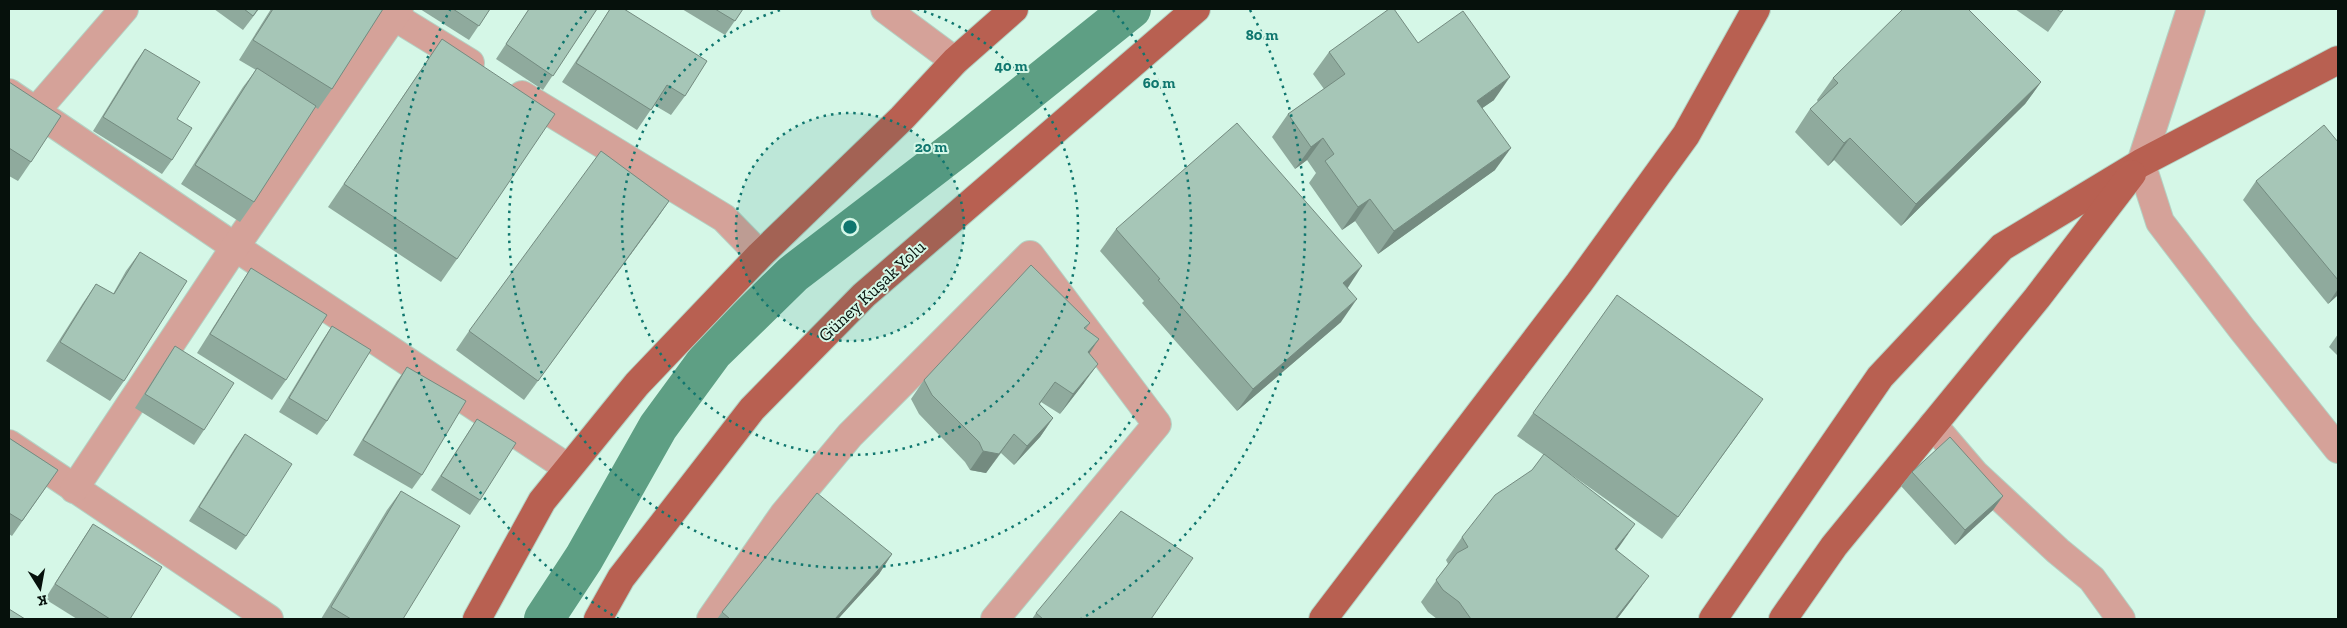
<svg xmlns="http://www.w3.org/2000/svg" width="2347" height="628" viewBox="0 0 2347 628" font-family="'Zilla Slab',serif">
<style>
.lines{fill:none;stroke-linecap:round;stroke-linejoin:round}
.canal{stroke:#5e9f84;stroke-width:40}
.minor-casing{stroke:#b4d2c4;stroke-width:30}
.major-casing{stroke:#b4d2c4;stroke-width:30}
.minor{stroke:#d5a299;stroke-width:28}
.major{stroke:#b86051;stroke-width:28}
.wall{fill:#8faa9d}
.shaded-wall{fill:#748b80}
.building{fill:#a6c6b7;stroke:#748b80}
.ring{fill:none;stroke:#0f766e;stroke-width:2.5;stroke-dasharray:2.5 5}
.labels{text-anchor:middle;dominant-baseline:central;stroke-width:4;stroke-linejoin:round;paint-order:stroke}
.street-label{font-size:18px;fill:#06110c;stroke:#d5f7e7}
.centre{fill:#0f766e;stroke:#d5f7e7;stroke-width:2.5}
.ring-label{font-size:15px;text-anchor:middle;font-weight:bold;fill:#0f766e;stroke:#d5f7e7;stroke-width:4;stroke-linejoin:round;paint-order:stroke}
</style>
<rect width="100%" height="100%" fill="#d5f7e7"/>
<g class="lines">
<!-- canal -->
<path class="canal" d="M544,619L584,558L658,427L713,352L793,274L960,146L1131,9"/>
<defs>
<g id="minor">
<path d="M382,9L470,63"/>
<path d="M885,9L955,61"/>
<path d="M2191,9L2141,163L2160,222L2242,329L2338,449"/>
<path d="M9,93L235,247L568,468"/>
<path d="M522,95L724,218L760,255"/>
<path d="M35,112L124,9"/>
<path d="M1933,425L1975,474L2058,551L2092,579L2121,619"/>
<path d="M9,444L269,619"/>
<path d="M74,489L235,247L399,9"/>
<path d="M711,619L784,514L850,435L1030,255L1157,424L995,619"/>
</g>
<g id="major">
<path d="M477,619L542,501L637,384L760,255L902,118L955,61L1014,9"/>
<path d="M598,619L621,578L752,409L864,295L1196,9"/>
<path d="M1323,619L1579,283L1686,135L1756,9"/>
<path d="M1713,619L1880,377L2002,247L2141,163L2338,60"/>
<path d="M1783,619L1834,546L2037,298L2132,174"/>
</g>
</defs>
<!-- minor casing -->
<use href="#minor" class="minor-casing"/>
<!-- major casing -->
<use href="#major" class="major-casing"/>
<!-- minor -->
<use href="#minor" class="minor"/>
<!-- major -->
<use href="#major" class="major"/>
</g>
<!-- wall -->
<g class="wall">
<path d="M214,9H259L243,30Z"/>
<path d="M271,9H383L332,89L318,109L315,107L254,202L240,222L181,184L243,87L256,70L239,60Z"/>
<path d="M420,9H490L469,40Z"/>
<path d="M529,9H597L543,90L496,59Z"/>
<path d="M610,9L685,96L671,115L654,105L637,130L562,82Z"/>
<path d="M682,9H743L725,35Z"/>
<path d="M2015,9H2064L2048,32Z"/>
<path d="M442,39L457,259L441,282L328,207Z"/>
<path d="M1418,43L1494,100L1482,108L1495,170L1378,254L1355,221L1342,230L1309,183L1316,173L1307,160L1295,169L1272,137L1288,114L1324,89L1313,74L1329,52Z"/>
<path d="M145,49L177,119L172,160L162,174L93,131L135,63Z"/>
<path d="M1833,78L2041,82L2025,104L1901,226L1834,160L1828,166L1795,132L1810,109L1818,102L1817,100Z"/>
<path d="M9,82L31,162L18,181L9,176Z"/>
<path d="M2338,142V295L2328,304L2243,200L2256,181Z"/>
<path d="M669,201L524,400L456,350L469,331Z"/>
<path d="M1116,229L1347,288L1341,322L1237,411L1142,303L1144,301L1100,251Z"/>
<path d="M140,252L124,381L110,401L46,361L83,303L96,284L113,294L126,271Z"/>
<path d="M251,268L286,380L272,400L197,353L238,288Z"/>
<path d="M1090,323L1086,329L1099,339L1089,354L1084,383L1060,414L1041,402L1040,404L1053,418L1040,437L1014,465L1001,453L986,473L970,470L965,462L919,414L911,399L924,380Z"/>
<path d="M332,326L327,421L317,435L279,412L322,341Z"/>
<path d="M2338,334V356L2329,347Z"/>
<path d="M175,346L204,430L194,445L135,408L165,361Z"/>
<path d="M407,367L422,475L412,489L353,455L397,381Z"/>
<path d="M1533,413L1747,422L1662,539L1555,463L1617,550L1633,598L1617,619H1437L1428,612L1421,602L1448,564L1446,560L1462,537L1532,470L1544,455L1517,436Z"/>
<path d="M477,419L480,500L470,515L431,490Z"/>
<path d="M245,434L246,536L236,550L189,521L235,448Z"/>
<path d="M9,438L58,470L12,536L9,534Z"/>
<path d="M1912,472L2003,496L1993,510L1955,545L1901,486Z"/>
<path d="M401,491L403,619H321L387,510Z"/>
<path d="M93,524L130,619H77L45,599L83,539Z"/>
<path d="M892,554L879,574L838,619H717L722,612Z"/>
<path d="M1036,613L1151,619H1032Z"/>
</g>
<!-- shaded-wall -->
<g class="shaded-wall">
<path d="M1510,77L1494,100L1461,123L1477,101Z"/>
<path d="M2041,82L2025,104L1901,226L1916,204Z"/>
<path d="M1323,138L1307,160L1295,169L1311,147Z"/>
<path d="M1850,138L1834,160L1828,166L1844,143Z"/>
<path d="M1511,148L1495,170L1378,254L1394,231Z"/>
<path d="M1370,199L1355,221L1342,230L1358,207Z"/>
<path d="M669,201L656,220L524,400L538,381Z"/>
<path d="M1362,266L1347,289L1343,283Z"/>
<path d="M2338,289V295L2328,304Z"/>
<path d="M1357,299L1341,322L1237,411L1253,389Z"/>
<path d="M1099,339L1086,358L1088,352Z"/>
<path d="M1098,364L1084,383L1060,414L1073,394Z"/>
<path d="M1053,418L1040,437L1014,465L1027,446Z"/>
<path d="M1014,434L986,473L970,470L983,451Z"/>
<path d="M2003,496L1993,510L1955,545L1965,530Z"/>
<path d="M1635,524L1619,547L1600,571L1615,549Z"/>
<path d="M892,554L879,574L838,619H835Z"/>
<path d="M1649,576L1633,598L1617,619H1615Z"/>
</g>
<!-- building -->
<g class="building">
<path d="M244,9H258L253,16Z"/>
<path d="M273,9H383L332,89L253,40Z"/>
<path d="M453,9H490L479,26Z"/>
<path d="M529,9H597L553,76L506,44Z"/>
<path d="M610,9H624L707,61L685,96L667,85L651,110L576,63Z"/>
<path d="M715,9H743L735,21Z"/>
<path d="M1389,9H1394L1418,43L1463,11L1510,77L1477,101L1511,148L1394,231L1370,199L1358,207L1325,161L1334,154L1323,138L1311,147L1288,114L1345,74L1329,52Z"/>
<path d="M1903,9H1968L2041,82L1916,204L1850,138L1844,143L1810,109L1838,83L1833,78Z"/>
<path d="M2056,9H2064L2061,12Z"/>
<path d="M442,39L555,114L457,259L344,184Z"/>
<path d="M145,49L200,82L177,119L192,128L172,160L103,117Z"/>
<path d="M257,68L316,106L254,202L195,165Z"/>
<path d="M9,82L61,116L31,162L9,148Z"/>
<path d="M1237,123L1362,266L1343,283L1357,299L1253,389L1158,280L1160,279L1116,229Z"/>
<path d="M2324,125L2338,142V280L2256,181Z"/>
<path d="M601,151L669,201L538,381L469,331Z"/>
<path d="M140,252L187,281L124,381L60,342L96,284L114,294Z"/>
<path d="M1031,265L1090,323L1084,328L1099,339L1088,352L1098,364L1073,394L1055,382L1039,404L1053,418L1027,446L1014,434L999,454L983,451L979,442L932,395L924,380Z"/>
<path d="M251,268L327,315L286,380L210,334Z"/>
<path d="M1617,295L1763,399L1678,517L1533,413Z"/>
<path d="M332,326L371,350L327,421L289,398Z"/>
<path d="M175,346L234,383L204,430L145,394Z"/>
<path d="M407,367L466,401L422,475L363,440Z"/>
<path d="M477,419L516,443L480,500L441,476Z"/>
<path d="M245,434L292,464L246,536L199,507Z"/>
<path d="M1950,437L2003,496L1965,530L1912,472Z"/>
<path d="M9,438L58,470L22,521L9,513Z"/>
<path d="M1544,454L1635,524L1615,549L1649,576L1615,619H1471L1459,602L1443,590L1436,580L1457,553L1468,547L1462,537L1495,495L1532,470Z"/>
<path d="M401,491L460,526L403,619H351L331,607Z"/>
<path d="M817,493L892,554L835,619H730L722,612Z"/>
<path d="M1121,511L1193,558L1151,619H1043L1036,613Z"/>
<path d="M93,524L162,567L130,619H110L55,584Z"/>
<path d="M9,609L25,619H9Z"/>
</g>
<!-- distance rings -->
<circle cx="850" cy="227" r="114" fill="#0f766e" fill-opacity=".12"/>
<g class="ring">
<circle cx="850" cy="227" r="114"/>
<path d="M917 9A228 228 0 1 1 783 9"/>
<path d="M1113 10A341 341 0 1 1 587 10"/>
<path d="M619 619A455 455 0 0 1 450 10M1250 10A455 455 0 0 1 1081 619"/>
</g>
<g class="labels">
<!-- street labels -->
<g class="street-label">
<text transform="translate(872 291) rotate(-43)">Güney Kuşak Yolu</text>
</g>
</g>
<circle cx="850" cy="227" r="8" class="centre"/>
<g class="ring-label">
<text x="1262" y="40">80 m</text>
<text x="1011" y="71">40 m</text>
<text x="1159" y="88">60 m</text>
<text x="931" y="152">20 m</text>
</g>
<!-- border -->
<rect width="2347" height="628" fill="none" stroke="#06110c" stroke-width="20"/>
<!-- north arrow -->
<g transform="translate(40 588) rotate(169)" stroke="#d5f7e7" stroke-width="4" paint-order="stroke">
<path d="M0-4L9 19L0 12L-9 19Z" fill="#06110c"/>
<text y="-8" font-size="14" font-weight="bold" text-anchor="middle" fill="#06110c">K</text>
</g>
</svg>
